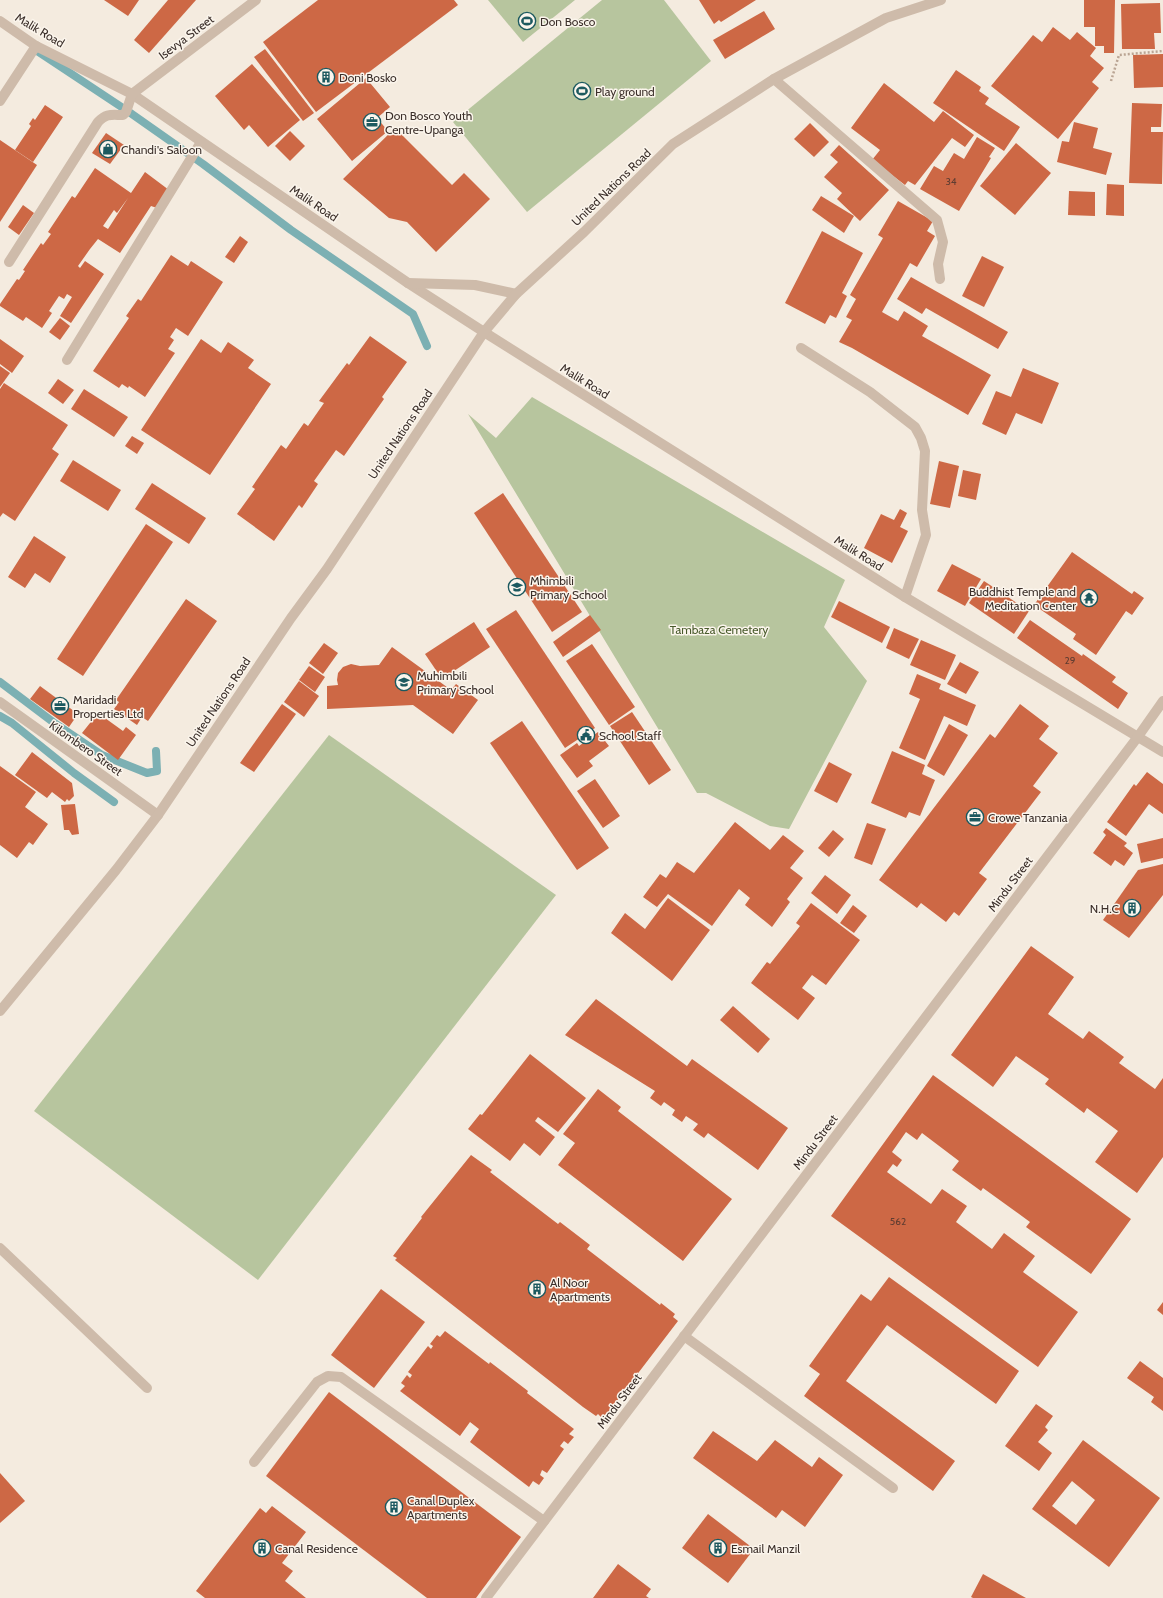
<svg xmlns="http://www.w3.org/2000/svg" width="1163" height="1598" viewBox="0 0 1163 1598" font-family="Cabin,sans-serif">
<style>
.green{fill:#b7c59e}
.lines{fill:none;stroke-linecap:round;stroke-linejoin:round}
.stream{stroke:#7cb0b3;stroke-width:8}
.building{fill:#cd6845;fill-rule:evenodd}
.path{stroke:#baa594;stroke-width:2.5;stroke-dasharray:2 2;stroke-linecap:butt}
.minor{stroke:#cebbaa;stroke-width:10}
.labels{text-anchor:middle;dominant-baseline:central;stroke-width:3;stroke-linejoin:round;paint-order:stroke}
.number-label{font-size:10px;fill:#603d31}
.poi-label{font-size:12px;fill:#3b2f2a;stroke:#fbf5ec;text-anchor:start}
.street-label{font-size:12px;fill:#3b2f2a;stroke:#fbf5ec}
.park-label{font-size:12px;fill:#495b2c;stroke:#fbf5ec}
</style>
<rect width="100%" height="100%" fill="#f4ebdf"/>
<!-- green -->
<g class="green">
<path d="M488,0H575L523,42Z"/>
<path d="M602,0H664L711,61L527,212L453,122Z"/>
<path d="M532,397L845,580L824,627L867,681L789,829L770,826L706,793H697L468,414L496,438Z"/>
<path d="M329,735L556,895L258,1280L34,1111Z"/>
</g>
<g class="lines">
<!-- stream -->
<g class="stream">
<path d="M37,51L129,112L203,164L291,230L413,314L427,346"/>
<path d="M0,682L53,722L102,755L147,773L157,771L156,751"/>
<path d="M0,716L12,723L74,773L114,802"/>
</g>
</g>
<!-- building -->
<g class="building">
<path d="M104,0H139L128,16Z"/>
<path d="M168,0H196L149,53L134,40Z"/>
<path d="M318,0H454L458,5L316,112L263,42Z"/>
<path d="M699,0H756L721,22L719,20L714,24Z"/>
<path d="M1084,0H1115L1114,53H1104V46H1095V27H1084Z"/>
<path d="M1160,3L1161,33H1154L1155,49H1122L1121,4Z"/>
<path d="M764,11L775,29L725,59L713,40Z"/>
<path d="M1053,27L1070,40L1077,32L1096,48L1090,56L1104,68L1092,82L1099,88L1058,139L991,86L1033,35L1042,42Z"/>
<path d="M265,49L314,113L303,121L254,57Z"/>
<path d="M1163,54V87L1134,88L1133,55Z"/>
<path d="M252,64L300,120L268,147L249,125L244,130L215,96Z"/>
<path d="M956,70L981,87L979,91L989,98L985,104L1020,127L1004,151L933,103Z"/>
<path d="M366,78L390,107L377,118L388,131L352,161L317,119Z"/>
<path d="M884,83L934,122L943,111L974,135L965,147L952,138L915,185L908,181L905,185L872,160L880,150L851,128Z"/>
<path d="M1132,103L1162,104L1161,127H1151V132H1163L1162,184L1129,183Z"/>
<path d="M45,105L63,117L33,162L15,150L31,126L29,124L33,118L35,120Z"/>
<path d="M1074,122L1098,128L1093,148L1112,153L1106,175L1057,162L1062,141L1069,142Z"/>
<path d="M810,123L829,142L814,157L794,139Z"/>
<path d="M395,128L452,185L464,173L490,199L436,252L407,222L389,218L343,179Z"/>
<path d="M290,131L305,146L290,161L275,146Z"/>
<path d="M106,133L124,145L110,164L92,153Z"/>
<path d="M977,137L995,148L989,157L991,158L959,211L920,189L934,166L943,171L954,153L964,159Z"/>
<path d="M0,140L37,165L0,222Z"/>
<path d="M1016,143L1051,173L1015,215L980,186Z"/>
<path d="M839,145L889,190L860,221L837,199L842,193L824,177L838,162L830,155Z"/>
<path d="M95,168L131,193L145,172L169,190L157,208L151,206L120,253L98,239L90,249L78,266L80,268L85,261L104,274L71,323L60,316L72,297L67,294L64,299L59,296L49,311L52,313L42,328L26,317L23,321L0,306V304L17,279L19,280L25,271L23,270L41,243L43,245L51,234L48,232L72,196L75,198ZM128,198L108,229L103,226L114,210L117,213Z"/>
<path d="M1107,184L1124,185V216L1106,215Z"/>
<path d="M1069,191L1095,192V216L1068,215Z"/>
<path d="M821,196L854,216L844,233L812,210Z"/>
<path d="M898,201L933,221L927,231L935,236L917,267L910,263L882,312L898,321L904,311L928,326L922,336L991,375L968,415L852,348L839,342L852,320L846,317L856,299L850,295L883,238L878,235Z"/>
<path d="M23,205L34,213L19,235L8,227Z"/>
<path d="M822,231L863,253L842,293L847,296L836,318L830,315L825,324L785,303Z"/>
<path d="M240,236L248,242L234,263L225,257Z"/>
<path d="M171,255L188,266L191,261L223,282L188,336L176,328L170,337L174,340L168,349L175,353L145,397L129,386L128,388L122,384L119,388L93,371L129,318L126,316L138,299L141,301Z"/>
<path d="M982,256L1004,267L984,307L962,296Z"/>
<path d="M911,277L1008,332L998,349L926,308L922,314L897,299Z"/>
<path d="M60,318L70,326L60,340L49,332Z"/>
<path d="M370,336L407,362L382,397L384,399L344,456L336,450L314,481L318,484L302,508L299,505L274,541L237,514L255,489L252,487L281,445L286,449L304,423L308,426L324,403L319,401L347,363L349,365Z"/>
<path d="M0,339L24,356L12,373L0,364Z"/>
<path d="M201,339L221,353L228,342L254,360L248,368L271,384L210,475L141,430Z"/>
<path d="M0,366L10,373L0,387Z"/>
<path d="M1023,368L1059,383L1042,424L1016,413L1006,435L982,424L996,391L1011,397Z"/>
<path d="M58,379L74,390L63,404L48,393Z"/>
<path d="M4,383L68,425L52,449L59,454L15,521L3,513L0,517V389Z"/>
<path d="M84,389L128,417L114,437L71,409Z"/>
<path d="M132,436L144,443L137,454L125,446Z"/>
<path d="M73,460L121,490L108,511L60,481Z"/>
<path d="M939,461L959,466L950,508L930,504Z"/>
<path d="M963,470L981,474L976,500L958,496Z"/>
<path d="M152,483L206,518L189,544L135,509Z"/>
<path d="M503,493L582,612L552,632L474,513Z"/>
<path d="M900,509L907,513L900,527L908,531L892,563L864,548L881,514L894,520Z"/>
<path d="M146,524L173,542L83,676L57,659Z"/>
<path d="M34,536L66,557L50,583L35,573L25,588L8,577Z"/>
<path d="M1072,552L1132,594L1134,591L1144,598L1132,615L1126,611L1096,655L1073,639L1076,634L1034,605Z"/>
<path d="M952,564L981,579L965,606L937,591Z"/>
<path d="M984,581L1029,611L1014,634L969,603Z"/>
<path d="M186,599L217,621L148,721L142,717L137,725L114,709L119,702L116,700Z"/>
<path d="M839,601L890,627L882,643L831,617Z"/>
<path d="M516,610L595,728L565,748L486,629Z"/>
<path d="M590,615L601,630L563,657L553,642Z"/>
<path d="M1030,620L1082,656L1083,654L1116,677L1112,682L1128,693L1118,709L1017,638Z"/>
<path d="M474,622L490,647L442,679L425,654Z"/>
<path d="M894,628L919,639L909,659L886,648Z"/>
<path d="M921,640L956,655L945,680L910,665Z"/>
<path d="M324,643L338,653L323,674L309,663Z"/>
<path d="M592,644L635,707L609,725L566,661Z"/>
<path d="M392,647L451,690L456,684L478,700L453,734L413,705L327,709V686L338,685L337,680L338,673L343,667L351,664L360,666L379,665Z"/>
<path d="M960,662L979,672L966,694L947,684Z"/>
<path d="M309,666L325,677L315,692L299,680Z"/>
<path d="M917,674L941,684L939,689L976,705L967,726L944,716L925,760L899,748L920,699L909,694Z"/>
<path d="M299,681L319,696L304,717L284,702Z"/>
<path d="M40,686L78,714L69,727L30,699Z"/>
<path d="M282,704L296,714L254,772L240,763Z"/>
<path d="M1020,704L1049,726L1039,739L1058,753L1033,786L1041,792L979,873L987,879L959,916L954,912L946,922L921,903L917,908L879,880L990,734L995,738Z"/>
<path d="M632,712L671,770L649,785L610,726Z"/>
<path d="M98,713L123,731L126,727L136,735L118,760L82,733Z"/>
<path d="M522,721L609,848L577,870L490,743Z"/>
<path d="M949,724L968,735L944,776L927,766Z"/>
<path d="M598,732L609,746L589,761L593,766L577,778L560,755L577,743L579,746Z"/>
<path d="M892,751L925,765L922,774L935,780L920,816L909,812L906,818L871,803Z"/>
<path d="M32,752L72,783L74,796L69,801L67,799L65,802L52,792L47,798L15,775Z"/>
<path d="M829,762L852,774L837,803L814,791Z"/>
<path d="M0,766L36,792L25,807L48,824L33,845L29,842L17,858L0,845Z"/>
<path d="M1147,772L1163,784V814L1149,804L1126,836L1107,822L1134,784L1136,786Z"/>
<path d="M595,779L620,816L603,828L577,791Z"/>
<path d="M75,804L79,834L72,835L69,830H64L61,805Z"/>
<path d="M735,822L770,850L783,835L804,851L790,868L803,878L787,899L790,902L772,927L745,905L750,898L739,889L712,926L668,894L657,907L643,897L660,874L666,878L677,862L694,873Z"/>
<path d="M867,823L886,829L872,865L854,858Z"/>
<path d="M1106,828L1127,843L1124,846L1133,853L1124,866L1115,860L1111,866L1093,853L1106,835L1103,832Z"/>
<path d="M833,830L844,839L829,857L818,848Z"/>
<path d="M1163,838V858L1141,863L1137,844Z"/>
<path d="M1163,864V895L1129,938L1103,920L1138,870Z"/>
<path d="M825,875L851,895L837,914L811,893Z"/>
<path d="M668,898L710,930L672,981L611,933L625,913L645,929Z"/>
<path d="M811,903L860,940L826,985L812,975L802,988L815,998L798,1020L751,983L767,962L770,964L800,926L796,923Z"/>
<path d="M853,905L867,916L854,933L840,923Z"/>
<path d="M1031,946L1074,977L1048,1014L1083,1039L1089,1031L1124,1057L1119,1063L1155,1089L1163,1078V1157L1137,1193L1095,1162L1118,1131L1087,1108L1084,1113L1045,1084L1049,1079L1016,1056L993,1087L951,1055Z"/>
<path d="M596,999L687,1066L692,1059L788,1128L758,1170L708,1133L704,1138L693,1130L698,1124L686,1116L682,1122L672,1115L675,1110L664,1102L661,1106L650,1098L655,1091L565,1035Z"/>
<path d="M733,1006L770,1039L758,1053L720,1020Z"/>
<path d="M530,1054L586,1098L558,1132L538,1117L535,1121L555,1137L540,1156L524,1143L510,1161L468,1129L480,1114L482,1115Z"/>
<path d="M933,1075L1131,1219L1091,1274L1026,1227L1030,1222L983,1188L981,1191L952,1170L959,1161L922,1133L917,1140L906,1132L892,1152L902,1160L897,1167L893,1164L887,1172L931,1204L942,1189L967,1206L956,1222L992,1249L1004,1233L1035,1256L1023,1272L1078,1312L1038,1367L831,1216Z"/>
<path d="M598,1089L621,1107L618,1111L732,1199L683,1261L558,1165L575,1143L563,1134Z"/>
<path d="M471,1155L492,1170L490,1172L558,1224L560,1222L590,1245L587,1249L660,1305L661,1303L675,1314L673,1317L678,1321L603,1419L598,1414L596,1416L583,1407L395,1260L397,1258L393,1256L422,1218L421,1217Z"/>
<path d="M889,1277L1019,1371L996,1404L887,1325L846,1381L955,1461L933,1491L804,1396L820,1374L809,1366L861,1294L871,1301Z"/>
<path d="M381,1289L425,1322L374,1388L331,1355Z"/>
<path d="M1163,1302V1315L1157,1310Z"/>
<path d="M445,1331L489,1364L490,1362L528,1391L527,1393L574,1429L569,1434L574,1437L568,1444L564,1441L560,1446L564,1449L547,1473L542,1470L540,1475L544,1478L539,1485L533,1481L529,1487L470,1442L479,1429L470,1422L460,1436L400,1391L405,1386L401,1383L407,1375L410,1378L412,1375L408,1372L428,1346L431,1349L433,1346L430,1344L437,1335L440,1337Z"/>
<path d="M1140,1361L1163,1378V1411L1151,1402L1154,1397L1127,1378Z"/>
<path d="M329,1392L521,1537L476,1598H427L266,1476Z"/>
<path d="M1036,1404L1053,1416L1045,1427L1048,1430L1038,1442L1052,1453L1039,1471L1005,1446Z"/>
<path d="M713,1431L757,1461L775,1440L812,1467L819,1457L843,1475L805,1527L782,1510L776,1518L693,1458Z"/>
<path d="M1083,1440L1160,1498L1109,1567L1032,1509ZM1072,1481L1095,1500L1076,1525L1052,1506Z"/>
<path d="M0,1473L25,1501L0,1523Z"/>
<path d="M272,1506L306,1532L282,1563L293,1571L285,1581L306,1598H205L196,1591L260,1508L266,1513Z"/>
<path d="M708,1514L754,1549L728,1583L682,1548Z"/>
<path d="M618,1564L651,1589L646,1596L649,1598H593Z"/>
<path d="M983,1574L1026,1598H973L971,1597Z"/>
</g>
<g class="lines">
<!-- path -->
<path class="path" d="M1111,81L1119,55L1163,51"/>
<!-- minor -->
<g class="minor">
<path d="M0,21L36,46L132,94L408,283L484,332L905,597L1163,752"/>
<path d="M774,79L937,220L943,242L938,264L940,279"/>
<path d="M0,101L36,46"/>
<path d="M9,262L98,122C107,113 111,115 123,115L126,112L132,94L256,0"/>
<path d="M408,283L475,285L516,294"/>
<path d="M801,348L870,392L915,427L921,438L925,451L922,510L926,535L905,597"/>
<path d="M67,360L201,142"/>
<path d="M0,702L158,815"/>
<path d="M0,1011L116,870L158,815L291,618L327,569L484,332L516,294L584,232L673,144L774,79L886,18L941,0"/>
<path d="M0,1248L147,1388"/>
<path d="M684,1336L893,1488"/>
<path d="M254,1462L317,1382L328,1376L341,1377L544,1521"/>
<path d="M486,1598L1137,738L1163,701"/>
</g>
</g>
<!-- icons -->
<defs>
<symbol id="stadium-ring" viewBox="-11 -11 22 22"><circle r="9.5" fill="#fbf5ec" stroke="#1c595f" stroke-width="1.5"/><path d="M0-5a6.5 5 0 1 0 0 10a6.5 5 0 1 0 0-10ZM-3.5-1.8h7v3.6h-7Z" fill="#1c595f"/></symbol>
<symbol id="building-ring" viewBox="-11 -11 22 22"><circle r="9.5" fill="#fbf5ec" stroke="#1c595f" stroke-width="1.5"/><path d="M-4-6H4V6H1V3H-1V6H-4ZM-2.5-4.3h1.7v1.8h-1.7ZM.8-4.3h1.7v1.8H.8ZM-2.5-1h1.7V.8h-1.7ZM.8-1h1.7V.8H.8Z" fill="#1c595f"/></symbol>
<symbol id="office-ring" viewBox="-11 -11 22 22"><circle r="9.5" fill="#fbf5ec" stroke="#1c595f" stroke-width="1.5"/><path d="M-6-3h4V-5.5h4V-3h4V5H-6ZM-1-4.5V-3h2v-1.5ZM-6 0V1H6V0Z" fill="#1c595f"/></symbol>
<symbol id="shop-ring" viewBox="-11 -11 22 22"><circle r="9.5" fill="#fbf5ec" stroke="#1c595f" stroke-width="1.5"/><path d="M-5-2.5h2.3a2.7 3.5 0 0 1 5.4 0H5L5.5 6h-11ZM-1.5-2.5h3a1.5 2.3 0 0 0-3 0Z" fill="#1c595f"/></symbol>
<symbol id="school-ring" viewBox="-11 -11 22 22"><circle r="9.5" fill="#fbf5ec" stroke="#1c595f" stroke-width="1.5"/><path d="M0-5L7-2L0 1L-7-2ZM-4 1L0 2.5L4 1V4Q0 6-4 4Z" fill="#1c595f"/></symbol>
<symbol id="temple-ring" viewBox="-11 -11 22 22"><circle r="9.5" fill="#fbf5ec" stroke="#1c595f" stroke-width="1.5"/><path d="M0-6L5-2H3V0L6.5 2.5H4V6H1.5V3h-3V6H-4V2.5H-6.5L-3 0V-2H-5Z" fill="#1c595f"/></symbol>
<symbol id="civic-ring" viewBox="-11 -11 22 22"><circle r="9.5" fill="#fbf5ec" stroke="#1c595f" stroke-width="1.5"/><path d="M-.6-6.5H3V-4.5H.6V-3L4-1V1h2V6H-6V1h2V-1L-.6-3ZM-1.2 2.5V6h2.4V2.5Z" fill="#1c595f"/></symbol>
</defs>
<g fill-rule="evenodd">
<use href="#stadium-ring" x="517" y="11" width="20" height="20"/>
<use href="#building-ring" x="316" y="67" width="20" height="20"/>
<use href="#stadium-ring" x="572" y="81" width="20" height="20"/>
<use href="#office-ring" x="362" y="112" width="20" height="20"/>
<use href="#shop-ring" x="98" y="139" width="20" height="20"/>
<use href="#school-ring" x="507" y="577" width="20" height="20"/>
<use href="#temple-ring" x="1079" y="588" width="20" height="20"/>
<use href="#school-ring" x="394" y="672" width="20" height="20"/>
<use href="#office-ring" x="50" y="696" width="20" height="20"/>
<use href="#civic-ring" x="576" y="725" width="20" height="20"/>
<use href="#office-ring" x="965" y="807" width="20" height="20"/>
<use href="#building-ring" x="1122" y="898" width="20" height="20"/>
<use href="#building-ring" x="527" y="1279" width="20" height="20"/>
<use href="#building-ring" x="384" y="1497" width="20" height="20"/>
<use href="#building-ring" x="252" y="1538" width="20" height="20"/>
<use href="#building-ring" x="708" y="1538" width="20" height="20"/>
</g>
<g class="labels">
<!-- number labels -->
<g class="number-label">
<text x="951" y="181">34</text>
<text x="1070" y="660">29</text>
<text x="898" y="1221">562</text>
</g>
<!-- poi labels -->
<g class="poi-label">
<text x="540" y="21">Don Bosco</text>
<text x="339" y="77">Doni Bosko</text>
<text x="595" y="91">Play ground</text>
<text x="385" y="115">Don Bosco Youth<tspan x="385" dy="14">Centre-Upanga</tspan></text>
<text x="121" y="149">Chandi's Saloon</text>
<text x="530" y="580">Mhimbili<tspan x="530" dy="14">Primary School</tspan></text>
<text x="1076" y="591" text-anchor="end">Buddhist Temple and<tspan x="1076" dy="14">Meditation Center</tspan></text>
<text x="417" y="675">Muhimbili<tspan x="417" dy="14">Primary School</tspan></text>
<text x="73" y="699">Maridadi<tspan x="73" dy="14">Properties Ltd</tspan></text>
<text x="599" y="735">School Staff</text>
<text x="988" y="817">Crowe Tanzania</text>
<text x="1119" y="908" text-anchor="end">N.H.C</text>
<text x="550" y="1282">Al Noor<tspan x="550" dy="14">Apartments</tspan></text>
<text x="407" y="1500">Canal Duplex<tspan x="407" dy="14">Apartments</tspan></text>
<text x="275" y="1548">Canal Residence</text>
<text x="731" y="1548">Esmail Manzil</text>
</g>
<!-- street labels -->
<g class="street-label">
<text transform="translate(40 30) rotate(31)">Malik Road</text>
<text transform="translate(186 37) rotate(-37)">Isevya Street</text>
<text transform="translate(611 187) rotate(-44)">United Nations Road</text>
<text transform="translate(314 203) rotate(34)">Malik Road</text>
<text transform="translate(585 381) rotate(32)">Malik Road</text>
<text transform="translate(400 434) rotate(-56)">United Nations Road</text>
<text transform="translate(859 553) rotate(32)">Malik Road</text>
<text transform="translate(218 702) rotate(-56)">United Nations Road</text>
<text transform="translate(86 748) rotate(35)">Kilombero Street</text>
<text transform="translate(1010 884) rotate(-53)">Mindu Street</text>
<text transform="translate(815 1142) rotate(-53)">Mindu Street</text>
<text transform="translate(619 1401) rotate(-53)">Mindu Street</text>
</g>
<!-- park labels -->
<g class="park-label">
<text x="719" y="629">Tambaza Cemetery</text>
</g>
</g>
</svg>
